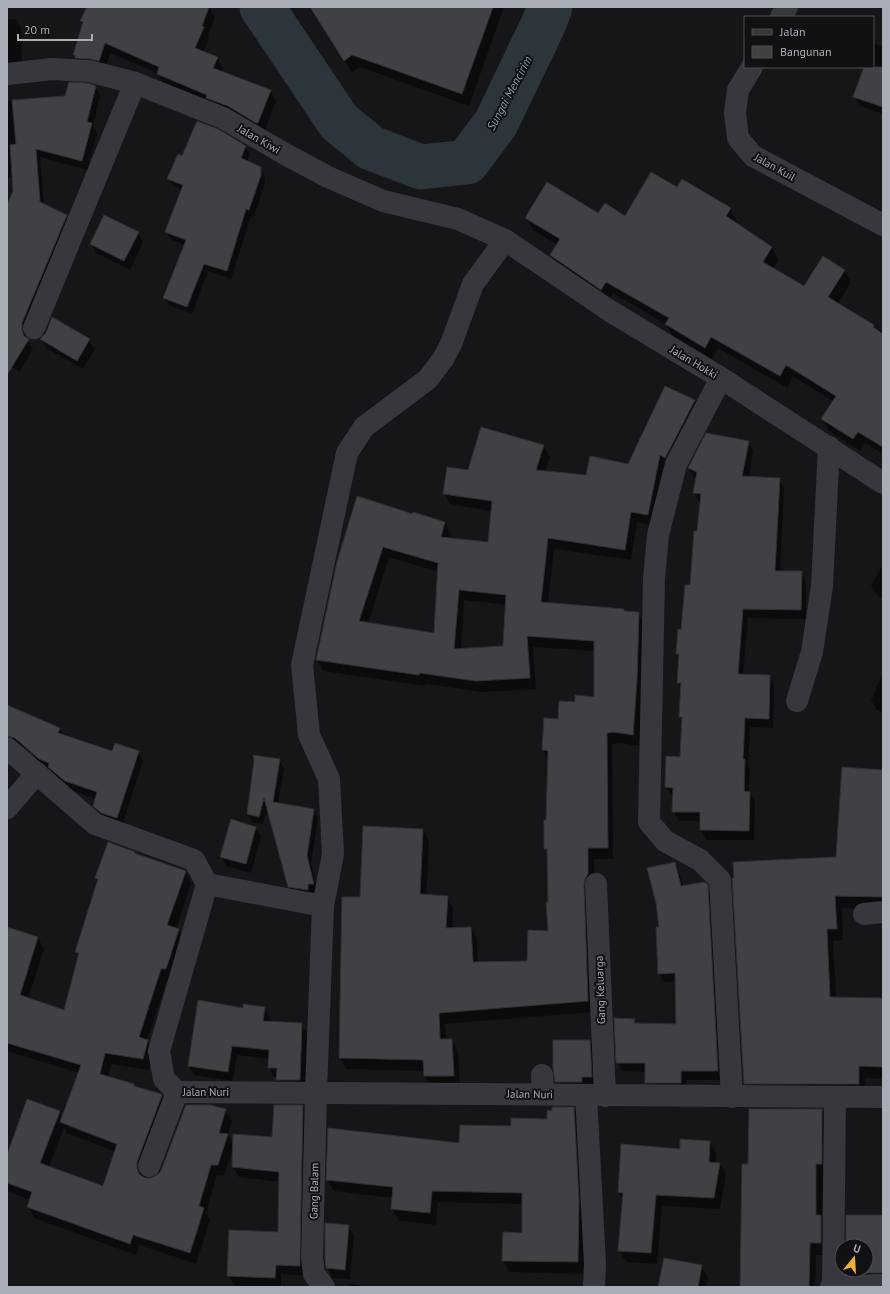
<svg xmlns="http://www.w3.org/2000/svg" width="890" height="1294" viewBox="0 0 890 1294" font-family="'PT Sans',sans-serif">
<style>
.shadow{fill:#0007;fill-rule:evenodd}
.lines{fill:none;stroke-linecap:round;stroke-linejoin:round}
.river{stroke:#2c353c;stroke-width:45}
.building{fill:#404145;stroke:#303034;fill-rule:evenodd}
.street{stroke:#37383d;stroke-width:22}
.labels{text-anchor:middle;dominant-baseline:central;stroke-width:4;stroke-linejoin:round;paint-order:stroke}
.street-label{font-size:11px;fill:#a8adb8;stroke:#111113}
.water-label{font-size:12px;font-style:italic;fill:#7f9bb3;stroke:#111113}
</style>
<rect width="100%" height="100%" fill="#161618"/>
<!-- shadow -->
<g class="shadow">
<path d="M88,7H209L215,17L208,36L209,38L203,52L217,58L223,68L221,72L270,90L276,101L264,133L164,84L157,73L110,53L105,71L82,68L75,55L83,25L81,21Z"/>
<path d="M311,7H504L469,106L360,67L352,72Z"/>
<path d="M7,19H16L21,28L22,68H7Z"/>
<path d="M873,43L883,47V114L860,106L855,97L864,72L861,67H873Z"/>
<path d="M95,87L100,95L93,126L97,133L87,170L40,157L44,205L66,215L72,224L27,333L26,339L33,349L19,372L7,364V207L21,176L7,178V101L66,97Z"/>
<path d="M245,147L250,154L247,162L261,168L265,176V183L254,217L251,216L231,279L208,271L192,314L169,305L164,298L185,245L171,240L167,232L182,190L173,186L168,179L182,157Z"/>
<path d="M678,188L730,209L737,221L736,223L772,248L779,260L773,269L805,287L844,270L851,282L838,304L881,331L883,327V454L865,443L860,451L829,431L822,419L834,402L793,376L787,388L718,348L712,359L673,336L666,324L613,293L608,301L558,267L551,255L558,245L533,230L526,218L599,215L625,217Z"/>
<path d="M138,233L143,242L130,270L96,253L91,244Z"/>
<path d="M41,339L89,340L95,349L83,369L46,348Z"/>
<path d="M666,387L695,401L701,412L654,526L637,522L631,560L554,549L548,604L624,610L625,612L638,613L645,624L643,693L639,746L620,743L612,744L613,859H594V1012L445,1024L446,1040H452L458,1051L460,1087H431L425,1076V1071L346,1069L340,1058L343,898H361L423,830L429,841L426,895L447,897L453,908L452,929L471,928L477,939L478,963L528,962L549,932L548,853L545,848L548,760L543,750L559,720L576,703L595,698V651L533,647L536,689L483,692L426,684L425,686L323,671L317,660L338,563L413,516L445,523L451,534L450,539L489,544L492,511L450,504L444,493L468,471L482,428L544,446L550,457L545,472L587,476L629,465ZM389,557L438,572L435,634L368,624ZM464,600L507,605L504,647L461,650Z"/>
<path d="M748,442L753,451L749,477L779,479L784,488L780,572H801L806,582V619L748,618L743,675L769,676L774,685L773,728L750,727L748,766L750,769L749,792L755,802L754,840H706L701,830V821H679L673,811L674,797L672,796L666,787L681,758L682,721L680,716L682,688L678,683L680,659L677,654L691,586L701,502H699L694,493L697,479L694,478L689,468Z"/>
<path d="M883,565V599L877,595L871,585Z"/>
<path d="M883,673V713L877,710L871,700Z"/>
<path d="M59,728L64,736L113,753L138,752L143,761L122,826L99,815L94,806L96,799L71,790L54,776L51,770L45,768L35,759L30,749L12,742L7,733Z"/>
<path d="M279,760L284,768L278,804L313,810L318,818L311,864L318,892H312V898L294,894L289,886L268,807L263,824L252,822L248,814Z"/>
<path d="M883,770V909L842,908L843,940L833,941L836,998L883,999V1079L865,1078L866,1096L752,1095L745,1083L837,858Z"/>
<path d="M255,828L261,837L251,873L227,866L221,856Z"/>
<path d="M109,843L134,853L135,855L185,872L191,883L176,929H178L184,941L173,980H167L147,1041L154,1052L149,1070L111,1064L108,1077L134,1085L135,1088L162,1096L168,1107L143,1177L152,1179L158,1176L225,1110L232,1121L228,1135L234,1144L273,1138L303,1106L309,1117L306,1276L281,1274V1287L235,1286L228,1275L279,1233L280,1182L239,1177L233,1167V1150L224,1176L217,1175L206,1213L210,1220L196,1264L140,1245L136,1255L34,1218L28,1206L30,1200L7,1191V1158L59,1112L62,1118L79,1073L7,1051V928L38,938L44,949L28,999L64,1012L79,957L76,951L98,882L96,878ZM69,1125L122,1145V1147L69,1127ZM64,1127L67,1133L116,1152L104,1188L49,1168Z"/>
<path d="M674,863L679,872L683,887L707,886L712,896L723,1080H686L685,1092H651L646,1083V1072L622,1071L617,1062L634,1020L637,1025H677L676,982H664L659,973L660,928Z"/>
<path d="M264,1008L270,1017L269,1023L301,1024L307,1033L305,1089H282L277,1080V1077H274L269,1067V1059L237,1055L233,1081L194,1075L189,1066L244,1009Z"/>
<path d="M590,1041L595,1050L596,1086L561,1091L556,1082Z"/>
<path d="M574,1108L580,1120L585,1274L510,1272L503,1261L523,1234V1204L438,1202L436,1225L399,1221L392,1209L393,1198L334,1191L327,1180L460,1144L512,1127L548,1120L553,1112Z"/>
<path d="M822,1110L829,1122L828,1175H823L822,1218L827,1228V1255H816L815,1287H741L749,1165Z"/>
<path d="M710,1142L716,1153V1164H720L726,1175L720,1209L662,1206L657,1264L626,1262L619,1250L623,1200L619,1192L622,1145L681,1150Z"/>
<path d="M883,1216V1284L856,1285L850,1273V1270H866V1246H848L847,1244Z"/>
<path d="M348,1226L354,1235L350,1279L332,1278L327,1268L326,1257Z"/>
<path d="M701,1266L708,1278L706,1287H659Z"/>
<path d="M349,1284L370,1287H349Z"/>
</g>
<g class="lines">
<!-- river -->
<path class="river" d="M262,7L339,122L371,148L421,167L467,162L496,123L544,23L550,7"/>
</g>
<!-- building -->
<g class="building">
<path d="M87,7H209L202,26L204,27L195,48L218,57L213,68L271,90L258,123H256L228,106L206,98L207,95L157,74L159,67L105,43L99,61L90,59L75,58V55H73L83,22L80,21Z"/>
<path d="M310,7H493L462,94L352,55L344,61Z"/>
<path d="M864,67H883V107L853,97Z"/>
<path d="M69,82L87,83L96,86L87,122L92,123L82,161L36,149L40,202L67,215L22,323V330L24,336L29,339L7,375V205L13,191L10,145L16,144L12,100L65,96Z"/>
<path d="M197,121L218,129L246,146L241,158L261,167V175L249,210L246,209L227,271L204,264L187,307L163,298L186,240L165,232L183,185L167,179L178,154L182,156Z"/>
<path d="M651,172L677,187L682,179L731,208L726,216L772,247L763,262L804,286L823,256L845,270L828,297L874,325L873,327L883,334V447L858,432L853,439L821,419L836,396L786,365L780,376L711,337L705,348L665,324L669,318L606,282L601,290L550,255L560,239L525,218L547,182L598,213L605,203L625,216Z"/>
<path d="M104,215L139,232L124,261L90,244Z"/>
<path d="M52,317L90,339L77,361L40,339L46,333Z"/>
<path d="M665,386L695,400L665,458L660,455L648,515L631,512L625,550L548,538L541,602L624,609V611L639,612L637,681L633,735L613,732L607,733L608,848H588V874L585,879L584,885L588,1001L439,1013L440,1039H452L454,1076H424L423,1060L339,1058L342,897H360L363,826L423,829L420,894L448,896L446,928L471,927L473,962L527,961L528,930L548,931L546,902H548L547,849H544V820H546L548,751L542,750L544,718L558,719L559,701L575,702V695L594,697V641L527,636L530,678L476,681L420,673L419,675L316,660L337,562L357,496L413,514V512L445,522L441,537L488,542L492,501L443,494L447,467L468,470L481,427L544,445L536,470L586,475L590,456L628,464ZM383,547L438,563L434,633L359,621ZM459,590L506,595L503,646L454,649Z"/>
<path d="M706,433L749,441L742,476L780,478L775,571H802L801,610L743,609L738,674L770,675L769,719L745,718L743,759H745L744,791L750,792L749,831L700,830V812H672L673,788L665,787L666,756L680,757L682,717H679L681,683H677L679,654H676L678,629L681,630L685,585H690L694,531H697L701,494L693,493L697,472L688,468Z"/>
<path d="M7,705L60,728L58,733L112,751L115,743L139,751L117,818L101,813L93,806L97,792L65,781L48,767L49,763L39,759L15,738L7,736Z"/>
<path d="M253,755L280,759L273,802L314,809L307,856L314,884H308V890L288,887L264,798L259,817L247,814L254,761Z"/>
<path d="M842,767L883,770V897L835,896L837,929H827L830,997L883,998V1067L859,1066V1084H744L732,878H734L733,862L836,857Z"/>
<path d="M231,819L256,827L246,864L220,857Z"/>
<path d="M108,842L135,852L134,853L186,871L167,925L179,929L166,969H161L139,1037L148,1040L143,1059L105,1053L100,1074L134,1084V1086L161,1094L162,1095L137,1162V1168L139,1174L145,1178H151L157,1175L161,1171L186,1105H210L226,1109L219,1133L228,1134L218,1165H211L199,1206L204,1208L190,1253L133,1235L130,1244L27,1207L32,1192L7,1183V1155L27,1099L60,1111L40,1163L103,1186L117,1144L60,1122L81,1065L7,1043V927L38,937L20,995L64,1010L79,953L75,952L98,879L95,878Z"/>
<path d="M675,862L681,886L705,882L708,885L718,1071H681V1083H645V1063H616L614,1018L635,1019L634,1023L676,1024L675,973L658,974L656,927H659L656,903L647,868Z"/>
<path d="M198,1000L243,1008V1004L265,1007L263,1021L302,1023L300,1080H276L277,1068H268L269,1050L232,1046L228,1072L188,1066Z"/>
<path d="M553,1040H590L592,1077H582V1082H555L553,1068Z"/>
<path d="M274,1105H303L300,1258V1266L276,1265L275,1278L227,1276L229,1230L278,1232L279,1172L232,1167L233,1134L272,1137Z"/>
<path d="M552,1107H574L579,1200L578,1262L502,1261L503,1232L522,1233V1193L432,1191L430,1213L391,1209L393,1187L326,1180L328,1128L459,1143L460,1125L511,1126V1118L547,1119V1110L552,1111Z"/>
<path d="M749,1109H822V1164H816V1215H821V1243H810L809,1287H740L742,1164H748Z"/>
<path d="M680,1139L710,1141L709,1162L720,1163L714,1198L656,1195L651,1253L618,1251L623,1193L618,1192L621,1144L680,1149Z"/>
<path d="M846,1215H883V1273H849V1270H866V1246H848V1244H846Z"/>
<path d="M325,1223L349,1225L345,1270L326,1268L325,1257Z"/>
<path d="M664,1258L702,1265L698,1287H658Z"/>
</g>
<g class="lines">
<!-- street -->
<g class="street">
<path d="M781,17L787,7"/>
<path d="M752,67L738,90L735,113L738,138L753,156L883,225"/>
<path d="M7,74L52,69L89,71L135,83L223,118L285,154L328,177L383,201L458,219L505,240L610,311L721,378L883,483"/>
<path d="M34,328L135,83"/>
<path d="M721,378L676,464L658,535L654,579L649,822L665,841L700,860L720,880L732,1097"/>
<path d="M797,701L812,652L822,586L829,447"/>
<path d="M7,748L95,824L194,860L207,884L159,1051L164,1079L177,1092"/>
<path d="M7,808L37,773"/>
<path d="M207,884L323,906"/>
<path d="M596,884L605,1096"/>
<path d="M864,914L883,912"/>
<path d="M542,1075L543,1094"/>
<path d="M177,1092L883,1097"/>
<path d="M586,1095L595,1264L594,1287"/>
<path d="M149,1166L177,1092"/>
<path d="M833,1286L835,1098"/>
<path d="M324,1287L314,1274L312,1258L316,1092L323,906L333,854L329,779L309,735L302,665L347,453L364,427L428,379L443,359L451,344L473,284L505,240"/>
<path d="M831,1287L833,1286L883,1285"/>
</g>
</g>
<g class="labels">
<!-- street labels -->
<g class="street-label">
<text transform="translate(259 139) rotate(30)">Jalan Kiwi</text>
<text transform="translate(775 167) rotate(29)">Jalan Kuil</text>
<text transform="translate(694 362) rotate(31)">Jalan Hokki</text>
<text transform="translate(600 990) rotate(-92)">Gang Keluarga</text>
<text x="206" y="1092">Jalan Nuri</text>
<text transform="translate(530 1094) rotate(1)">Jalan Nuri</text>
<text transform="translate(314 1191) rotate(-89)">Gang Balam</text>
</g>
<!-- water labels -->
<g class="water-label">
<text transform="translate(509 93) rotate(-62)">Sungai Mencirim</text>
</g>
</g>
<!-- border -->
<rect width="890" height="1294" fill="none" stroke="#a8adb8" stroke-width="16"/>
<!-- legend -->
<rect x="744" y="16" width="130" height="52" fill="#111113" stroke="#4d4f55"/>
<rect x="752" y="29" width="20" height="6" fill="#37383d" stroke="#4d4f55"/>
<text x="780" y="36" font-size="12" fill="#a8adb8">Jalan</text>
<rect x="752" y="46" width="20" height="12" fill="#404145" stroke="#4d4f55"/>
<text x="780" y="56" font-size="12" fill="#a8adb8">Bangunan</text>
<!-- north arrow -->
<g transform="translate(854 1258) rotate(18)"><circle r="19" fill="#111113" stroke="#4d4f55"/>
<path d="M0-3L7 15L0 10L-7 15Z" fill="#f2b134"/>
<text y="-6" font-size="11" font-weight="bold" text-anchor="middle" fill="#a8adb8">U</text>
</g>
<!-- scale -->
<path d="M18 34v6h74v-6" fill="none" stroke="#a8adb8" stroke-width="2"/>
<text x="24" y="34" font-size="12" fill="#a8adb8" stroke="#111113" stroke-width="3" paint-order="stroke">20 m</text>
</svg>
